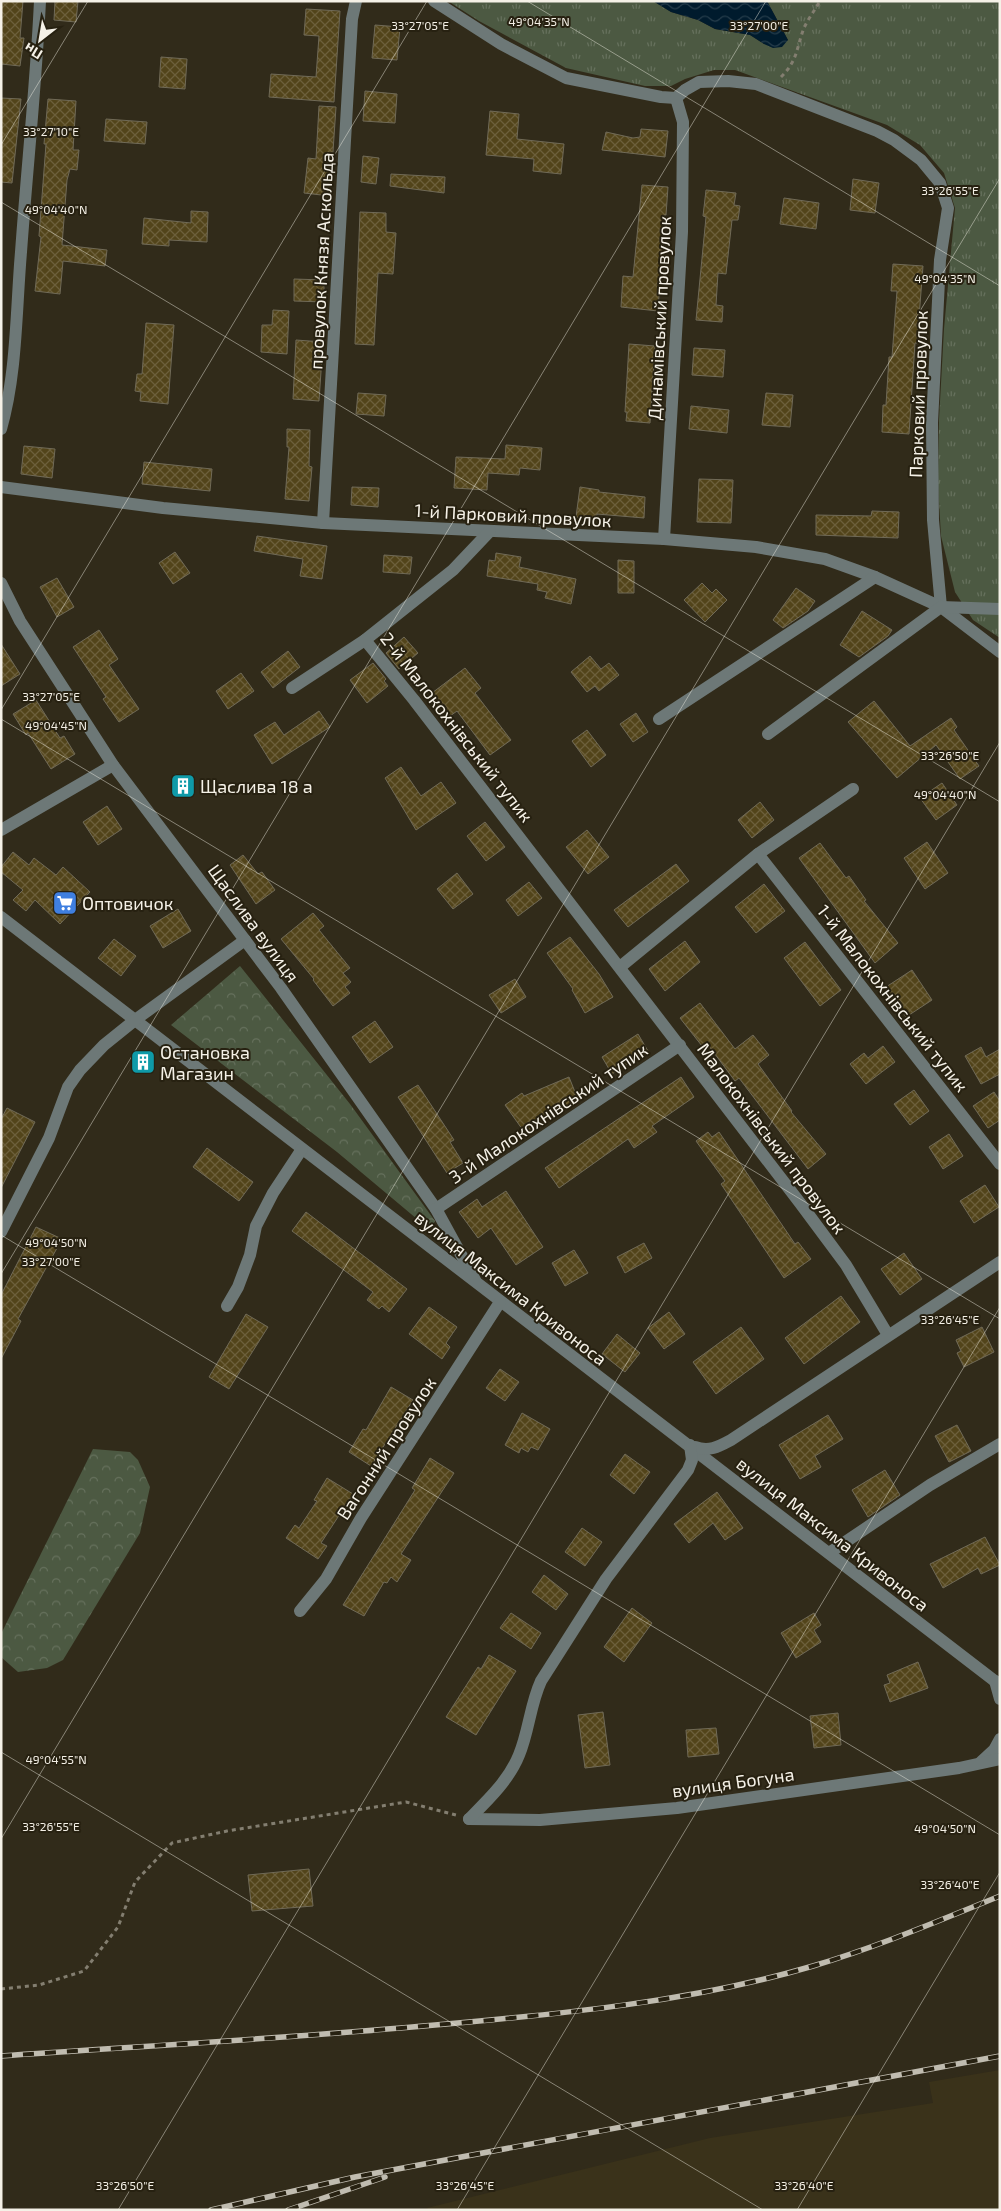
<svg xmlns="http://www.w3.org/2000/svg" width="1001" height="2211" viewBox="0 0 1001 2211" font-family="'Exo 2',sans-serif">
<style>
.built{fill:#3a321a}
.grass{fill:url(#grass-tufts)}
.forest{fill:url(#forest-crowns)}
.water{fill:url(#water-waves)}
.building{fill:url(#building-cross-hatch);stroke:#706a57}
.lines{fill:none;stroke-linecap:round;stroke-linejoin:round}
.path{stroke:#837e70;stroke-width:3;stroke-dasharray:4 4;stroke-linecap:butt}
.minor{stroke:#6d7877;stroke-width:12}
.rail-casing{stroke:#c0bcb0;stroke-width:5.5}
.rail{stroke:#272111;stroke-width:4;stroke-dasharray:11;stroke-linecap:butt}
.ticks{fill:none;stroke:#f5f1e7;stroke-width:1;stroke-opacity:0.45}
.labels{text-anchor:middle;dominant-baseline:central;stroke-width:4;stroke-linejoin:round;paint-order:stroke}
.street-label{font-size:18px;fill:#f5f1e7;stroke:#272111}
.poi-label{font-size:18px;fill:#f5f1e7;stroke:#272111;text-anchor:start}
.ticks-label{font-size:12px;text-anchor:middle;fill:#f5f1e7;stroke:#272111;stroke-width:4;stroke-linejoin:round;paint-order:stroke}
</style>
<defs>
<pattern id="grass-tufts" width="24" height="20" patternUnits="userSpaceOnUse" patternTransform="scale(1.25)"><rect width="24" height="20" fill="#4c5942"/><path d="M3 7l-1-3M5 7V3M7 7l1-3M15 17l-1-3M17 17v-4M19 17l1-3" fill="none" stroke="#66715d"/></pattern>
<pattern id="forest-crowns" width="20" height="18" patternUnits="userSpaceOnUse" patternTransform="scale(1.25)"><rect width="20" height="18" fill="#4c5942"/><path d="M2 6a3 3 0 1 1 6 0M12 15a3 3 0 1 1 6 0" fill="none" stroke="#66715d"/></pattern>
<pattern id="water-waves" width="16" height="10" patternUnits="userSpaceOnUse" patternTransform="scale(1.25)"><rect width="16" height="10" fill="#001b2d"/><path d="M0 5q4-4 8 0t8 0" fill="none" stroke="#263d4b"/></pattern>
<pattern id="building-cross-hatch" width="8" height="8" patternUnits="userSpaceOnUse" patternTransform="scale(1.25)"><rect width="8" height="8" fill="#52441a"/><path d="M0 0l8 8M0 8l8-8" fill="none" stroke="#6c5f3b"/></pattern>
</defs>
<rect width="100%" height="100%" fill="#312b1a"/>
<!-- built -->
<path class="built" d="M1000,2070V2210H428L427,2208L710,2138L933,2103L929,2082Z"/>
<!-- grass -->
<path class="grass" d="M448,1H653L671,12L698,20L715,29L750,35L764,44L788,40L767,1H1000V638L973,620L955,592L941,536L938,484L939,420L944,329L955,208L944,173L920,145L887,125L735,70H714L685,79L671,86H645L566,68L479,21Z"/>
<!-- forest -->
<g class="forest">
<path d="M240,966L350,1104L435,1221L432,1227L417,1219L337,1152L171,1025Z"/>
<path d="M93,1449L130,1452L138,1460L150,1487L140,1533L63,1660L47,1668L18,1672L1,1657V1634Z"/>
</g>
<!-- water -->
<path class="water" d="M653,1H767L788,40L782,47L773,48L764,44L750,35L715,29L698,20L671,12Z"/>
<!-- building -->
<g class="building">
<path d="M1,1H23L20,38H24L20,66L1,64Z"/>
<path d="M55,1H78L76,22L54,20Z"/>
<path d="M306,9L340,11L334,102L269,97L271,74L316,77L319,36L304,35Z"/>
<path d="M375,25L400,27L397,60L372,58Z"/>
<path d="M161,57L187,59L185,89L159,87Z"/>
<path d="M365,91L397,94L395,123L363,121Z"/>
<path d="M1,98L21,99L12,183L1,182Z"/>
<path d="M48,99L76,101L73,150H79L77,170L70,169L67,180L62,245L107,250L105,266L63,261L60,294L35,291L41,237L39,236L46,144H44Z"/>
<path d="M319,106L336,107L330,196L304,193L308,158L316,159Z"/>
<path d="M490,111L519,114L517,139L564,144L561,174L533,171L534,159L486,155Z"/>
<path d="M106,119L147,122L145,144L104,141Z"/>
<path d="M641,129L668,131L665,157L602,150L606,132L633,138L640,137Z"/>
<path d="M363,156L379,158L376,184L361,182Z"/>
<path d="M391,174L445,177L444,193L390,186Z"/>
<path d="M853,179L879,183L875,213L850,210Z"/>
<path d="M642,185L668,187L666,215H664L658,311L621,307L623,276L633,277Z"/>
<path d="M706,190L736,193L734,205L740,206L738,220H732L726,274L718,273L716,305L723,306L722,322L696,320L706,217L703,216Z"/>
<path d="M784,198L819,203L816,229L780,224Z"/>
<path d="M191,211L208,212L207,242L169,240V246L142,244L144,218L191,223Z"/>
<path d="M360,212L386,213V232L396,233L393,274L378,273L374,345L355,344Z"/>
<path d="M893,264L923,266L917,343H915L909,434L882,432L883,405H886L889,357H892L897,291H891Z"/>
<path d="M294,279L324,280V302L294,301Z"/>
<path d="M273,310L289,311L287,354L261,352L262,325H272Z"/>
<path d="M146,323L174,325L168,404L140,401L141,392L135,391L137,374H142Z"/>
<path d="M296,340L323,342L319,401L293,399Z"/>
<path d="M629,344L655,346L650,423L626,421L627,412H625Z"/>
<path d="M694,348L725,350L723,377L692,375Z"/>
<path d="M358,393L386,395L384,416L356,414Z"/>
<path d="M766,393L793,395L790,427L762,425Z"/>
<path d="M691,406L729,410L727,433L689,429Z"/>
<path d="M287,429L310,430L309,466L312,467L309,501L285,499L289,447H287Z"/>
<path d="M506,445L542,448L540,470L520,468L519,475L488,473L487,490L454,488L456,457L505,459Z"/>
<path d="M24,446L55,449L52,478L21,474Z"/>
<path d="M144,462L212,469L210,491L142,484Z"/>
<path d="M699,479L733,480L731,523L697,522Z"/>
<path d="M352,487L379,488L378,507L351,505Z"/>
<path d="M580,487L599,490V492L645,497L644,518L597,514L596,520L576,517Z"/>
<path d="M872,511L899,512L898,538L816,535V515L871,516Z"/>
<path d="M257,536L327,546L322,579L300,576L303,559L254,551Z"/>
<path d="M175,552L190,573L173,584L159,563Z"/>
<path d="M496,553L521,557L519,567L576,579L571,604L545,598L547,592L537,590L538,584L487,576L489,560L495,561Z"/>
<path d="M384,555L412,557L410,574L383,572Z"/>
<path d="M618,560L634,561V593H618Z"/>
<path d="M57,578L74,607L57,617L40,587Z"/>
<path d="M702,583L712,593L716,589L727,600L705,622L684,600Z"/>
<path d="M796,588L815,601L808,611L783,628L773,620Z"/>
<path d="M862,611L892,630L888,636L859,657L840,645Z"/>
<path d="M99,630L118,659L109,665L139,709L119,722L103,699L106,697L73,647Z"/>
<path d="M404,637L418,653L399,669L386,653Z"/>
<path d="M1,644L20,674L1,686Z"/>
<path d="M288,651L300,667L273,688L261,672Z"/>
<path d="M590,656L601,669L609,663L619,675L599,691L595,686L587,692L571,672Z"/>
<path d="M373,663L386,679L384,681L388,686L367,703L350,680Z"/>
<path d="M465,668L481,688L475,693L511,740L490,755L457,711L450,716L432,693Z"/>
<path d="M241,673L254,691L228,709L216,691Z"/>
<path d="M36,700L60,738L64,736L75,754L51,769L28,733L26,735L13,714Z"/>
<path d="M874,701L910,746L951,718L957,727L954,730L979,766L960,779L936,745L897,778L848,722Z"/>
<path d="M319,711L330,727L272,764L254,735L275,722L284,735Z"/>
<path d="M636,713L648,732L633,742L620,724Z"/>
<path d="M587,730L606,755L591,767L572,741Z"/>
<path d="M401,767L421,796L441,782L456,803L416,830L385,778Z"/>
<path d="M942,783L957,805L936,820L920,798Z"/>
<path d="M760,802L774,820L752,838L738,820Z"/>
<path d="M107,806L122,829L98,845L83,822Z"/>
<path d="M485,822L505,847L486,861L467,836Z"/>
<path d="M587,830L609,857L588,874L566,847Z"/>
<path d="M927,842L948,873L925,889L904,858Z"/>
<path d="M820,843L846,878L849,876L866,900L864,901L898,943L875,963L799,858Z"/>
<path d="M13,852L29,865L34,858L56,875L63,867L90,892L60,924L35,900L26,911L13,900L23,890L1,872V867Z"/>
<path d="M243,855L258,874L262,872L275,890L256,904L230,865Z"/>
<path d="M676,864L689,881L628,927L614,910Z"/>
<path d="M457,873L473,894L453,909L437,889Z"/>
<path d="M529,882L542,898L518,916L506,900Z"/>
<path d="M764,884L785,911L756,933L735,907Z"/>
<path d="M178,909L191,931L163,948L150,926Z"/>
<path d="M313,913L324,926L319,930L350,968L343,973L351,982L345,987L350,993L333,1006L313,980L314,979L281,939Z"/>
<path d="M570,937L599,974L613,997L585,1013L572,990L573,989L547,953Z"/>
<path d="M114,939L136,956L121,976L98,958Z"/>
<path d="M685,941L700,962L665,991L649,969Z"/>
<path d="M805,942L841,990L820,1006L784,958Z"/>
<path d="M912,970L932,1000L906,1017L886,987Z"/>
<path d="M515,979L526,997L501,1013L489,995Z"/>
<path d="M700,1003L735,1049L753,1035L769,1055L758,1064L792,1111L791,1112L826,1154L808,1169L739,1078L735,1081L706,1042L702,1046L680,1018Z"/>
<path d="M375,1021L393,1047L370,1063L352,1037Z"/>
<path d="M638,1034L648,1051L612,1074L602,1057Z"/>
<path d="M883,1046L895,1062L866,1084L850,1064L864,1053L868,1058Z"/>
<path d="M981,1047L986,1057L1000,1049V1074L981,1084L965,1056Z"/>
<path d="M569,1077L579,1102L540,1118L542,1122L525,1133L505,1105L522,1093L524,1096Z"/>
<path d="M681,1077L694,1097L652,1126L657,1132L634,1148L628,1139L559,1188L545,1168Z"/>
<path d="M418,1085L454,1140L450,1142L463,1163L447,1173L398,1097Z"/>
<path d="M914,1090L929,1111L910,1125L894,1104Z"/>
<path d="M994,1092L1000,1101V1120L988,1128L973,1106Z"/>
<path d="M7,1108L35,1122L1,1188V1119Z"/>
<path d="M708,1132L712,1137L719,1132L795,1244L798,1242L811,1259L784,1278L721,1184L725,1181L696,1141Z"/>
<path d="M949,1134L963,1156L943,1169L929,1147Z"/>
<path d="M207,1148L253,1182L239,1201L193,1167Z"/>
<path d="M985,1185L999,1207L974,1223L960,1201Z"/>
<path d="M506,1191L543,1247L516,1265L491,1228L478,1238L459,1212L477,1199L482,1207Z"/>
<path d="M306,1212L407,1289L389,1312L382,1306L379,1309L367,1300L373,1292L292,1231Z"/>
<path d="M36,1227L62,1239L18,1319L21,1321L1,1359V1295Z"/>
<path d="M644,1243L652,1258L625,1273L617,1257Z"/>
<path d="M574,1250L588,1273L565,1286L552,1263Z"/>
<path d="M904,1253L922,1279L900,1295L881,1269Z"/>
<path d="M841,1296L860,1322L804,1364L785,1338Z"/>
<path d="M429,1307L457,1327L446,1343L450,1347L442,1359L409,1334Z"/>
<path d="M669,1312L685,1334L664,1349L648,1328Z"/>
<path d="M246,1314L268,1327L229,1389L209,1377Z"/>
<path d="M741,1327L764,1359L716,1394L693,1362Z"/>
<path d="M982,1327L994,1352L964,1367L957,1353L961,1351L956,1340Z"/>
<path d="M617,1334L640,1353L625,1372L602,1354Z"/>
<path d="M500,1369L519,1382L505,1401L486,1388Z"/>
<path d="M391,1387L413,1400L371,1466L349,1452L363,1429L366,1430Z"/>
<path d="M522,1413L550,1429L538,1450L531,1447L528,1452L521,1448L519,1453L505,1445Z"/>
<path d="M828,1415L843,1439L815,1456L821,1467L800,1479L779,1445Z"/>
<path d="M957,1425L971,1451L949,1462L935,1436Z"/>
<path d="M625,1454L650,1472L634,1494L610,1475Z"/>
<path d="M430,1458L454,1473L401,1554L411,1560L397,1582L391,1577L387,1583L384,1582L364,1616L343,1605L415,1490L412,1488Z"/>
<path d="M885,1470L900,1495L868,1517L852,1490Z"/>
<path d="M327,1478L353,1494L321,1543L327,1546L318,1559L286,1538L295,1525L299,1528L317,1501L314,1500Z"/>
<path d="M717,1492L743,1528L725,1540L713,1523L689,1543L674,1524Z"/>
<path d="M582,1528L602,1542L585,1566L565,1552Z"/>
<path d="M985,1537L1000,1565L981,1574L978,1568L943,1588L930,1564Z"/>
<path d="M544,1575L568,1594L556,1610L532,1592Z"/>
<path d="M632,1608L652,1623L624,1662L604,1647Z"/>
<path d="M511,1613L541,1633L531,1649L500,1628Z"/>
<path d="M814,1613L821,1625L814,1630L821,1642L796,1658L781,1633Z"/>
<path d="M489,1655L516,1671L476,1735L446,1717L478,1667L481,1669Z"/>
<path d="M918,1662L928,1688L890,1702L884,1685L890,1683L887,1675Z"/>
<path d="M603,1712L610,1765L585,1768L578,1715Z"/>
<path d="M838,1713L841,1745L814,1748L810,1716Z"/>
<path d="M716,1728L719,1754L688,1757L686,1730Z"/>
<path d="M309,1869L313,1906L252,1911L248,1875Z"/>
</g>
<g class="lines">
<!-- path -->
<g class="path">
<path d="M781,77C798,60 796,49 804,28C808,19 815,10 820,1"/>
<path d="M1,1989L39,1985L84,1971L118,1927L135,1882L172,1843L227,1831L406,1802L456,1815"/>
</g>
<!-- minor -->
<g class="minor">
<path d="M434,1L501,44L566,78L661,97L676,98L685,90L699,82L728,81L756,84L877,131L894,140L921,160L940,183L948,208L940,260L932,423L933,520L941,607"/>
<path d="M1,429C17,373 16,310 21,252C27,168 36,85 40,1"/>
<path d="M1,487L163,508L323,523L664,539L756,547L825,559L875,577L941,607L1000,652"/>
<path d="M323,523L352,19L356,1"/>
<path d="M490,531L453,570L365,640L414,700L800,1203L846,1265L888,1335"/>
<path d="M664,539L682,232L683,122L676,98"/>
<path d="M1,583L20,621L113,765L281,988L436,1209L475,1280"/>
<path d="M292,688L365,640"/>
<path d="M659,719L875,577"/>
<path d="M768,734L941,607L1000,609"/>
<path d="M1,830L113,765"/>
<path d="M758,854L1000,1164"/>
<path d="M1,917L1000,1685"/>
<path d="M620,967L758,854L853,789"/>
<path d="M436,1209L680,1045"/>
<path d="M1,1232L49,1138L68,1087L80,1070L104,1045L135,1020L245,940"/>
<path d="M227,1306L238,1287L250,1255L256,1226L273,1193L302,1149"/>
<path d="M695,1447C709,1452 718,1447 731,1440L1000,1262"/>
<path d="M829,1553L930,1485L1000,1444"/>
<path d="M300,1611L326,1579L361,1518L500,1302"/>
<path d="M995,1681L1000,1699"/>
<path d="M981,1762L994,1750L1000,1739"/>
<path d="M469,1819L540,1820L677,1808L959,1768L1000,1759"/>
<path d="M469,1819C488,1800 509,1780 519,1755C529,1731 530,1705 541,1681L606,1579L688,1470L692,1460L690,1445"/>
</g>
<defs>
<g id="rail">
<path d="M1,2056C146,2046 291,2038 435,2025C561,2014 691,2002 813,1966C877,1947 938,1921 1000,1896"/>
<path d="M211,2210L355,2177L1000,2056"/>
<path d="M288,2210L385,2177"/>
</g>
</defs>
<!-- rail casing -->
<use href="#rail" class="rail-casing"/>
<!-- rail -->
<use href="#rail" class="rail"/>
</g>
<!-- ticks -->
<path class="ticks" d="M527,1L1000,286M1,145L88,1M1,202L1000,802M1,710L427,1M1,719L1000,1319M1,1235L1000,1835M1,1274L766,1M1,1752L763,2210M1,1839L1000,178M118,2210L1000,742M457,2210L1000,1307M797,2210L1000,1872"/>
<!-- icons -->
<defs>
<symbol id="building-square" viewBox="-11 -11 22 22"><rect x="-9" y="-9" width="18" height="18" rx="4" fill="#0f9aa8" stroke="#272111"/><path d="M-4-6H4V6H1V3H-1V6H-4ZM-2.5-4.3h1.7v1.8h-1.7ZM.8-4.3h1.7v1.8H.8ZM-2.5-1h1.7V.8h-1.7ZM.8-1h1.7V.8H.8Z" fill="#fff"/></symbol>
<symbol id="supermarket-square" viewBox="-11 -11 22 22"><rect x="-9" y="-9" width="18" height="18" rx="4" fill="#3f7fe0" stroke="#272111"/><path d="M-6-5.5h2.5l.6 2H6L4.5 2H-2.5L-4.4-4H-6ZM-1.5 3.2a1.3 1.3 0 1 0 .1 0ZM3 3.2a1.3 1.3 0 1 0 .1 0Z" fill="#fff"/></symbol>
</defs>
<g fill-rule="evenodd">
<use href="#building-square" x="169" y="772" width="28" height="28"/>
<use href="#supermarket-square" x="51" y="889" width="28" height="28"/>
<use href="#building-square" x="129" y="1048" width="28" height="28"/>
</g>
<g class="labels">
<!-- street labels -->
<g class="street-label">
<text transform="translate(321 261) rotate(-87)">провулок Князя Аскольда</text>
<text transform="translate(659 318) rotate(-87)">Динамівський провулок</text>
<text transform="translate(918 394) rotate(-88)">Парковий провулок</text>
<text transform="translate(513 515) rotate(3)">1-й Парковий провулок</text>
<text transform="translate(457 727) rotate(52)">2-й Малокохнівський тупик</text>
<text transform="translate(254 923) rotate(54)">Щаслива вулиця</text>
<text transform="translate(893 998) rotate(52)">1-й Малокохнівський тупик</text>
<text transform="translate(548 1113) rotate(-34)">3-й Малокохнівський тупик</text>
<text transform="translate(772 1138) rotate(53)">Малокохнівський провулок</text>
<text transform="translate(511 1288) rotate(38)">вулиця Максима Кривоноса</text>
<text transform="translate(386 1448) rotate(-57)">Вагонний провулок</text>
<text transform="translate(833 1534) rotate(38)">вулиця Максима Кривоноса</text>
<text transform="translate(733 1782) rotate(-8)">вулиця Богуна</text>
</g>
<!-- poi labels -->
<g class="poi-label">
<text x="200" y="786">Щаслива 18 а</text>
<text x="82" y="903">Оптовичок</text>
<text x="160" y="1052">Остановка<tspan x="160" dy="21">Магазин</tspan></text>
</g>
</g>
<g class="ticks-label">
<text x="539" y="26">49°04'35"N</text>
<text x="759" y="30">33°27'00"E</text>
<text x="420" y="30">33°27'05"E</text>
<text x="51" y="136">33°27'10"E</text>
<text x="950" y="195">33°26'55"E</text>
<text x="56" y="214">49°04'40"N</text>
<text x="945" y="283">49°04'35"N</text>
<text x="51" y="701">33°27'05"E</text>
<text x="56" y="730">49°04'45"N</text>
<text x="950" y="760">33°26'50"E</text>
<text x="945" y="799">49°04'40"N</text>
<text x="56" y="1247">49°04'50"N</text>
<text x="51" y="1266">33°27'00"E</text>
<text x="950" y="1324">33°26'45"E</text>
<text x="56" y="1764">49°04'55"N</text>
<text x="51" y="1831">33°26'55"E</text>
<text x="945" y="1833">49°04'50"N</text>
<text x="950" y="1889">33°26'40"E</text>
<text x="125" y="2190">33°26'50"E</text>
<text x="465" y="2190">33°26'45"E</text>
<text x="804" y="2190">33°26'40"E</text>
</g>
<!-- border -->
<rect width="1001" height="2211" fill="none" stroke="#f5f1e7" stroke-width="5"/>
<!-- north arrow -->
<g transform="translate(40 40) rotate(211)" stroke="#272111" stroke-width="4" paint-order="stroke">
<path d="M0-4L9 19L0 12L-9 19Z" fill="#f5f1e7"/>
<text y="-8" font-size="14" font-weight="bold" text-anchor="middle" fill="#f5f1e7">Пн</text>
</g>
</svg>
